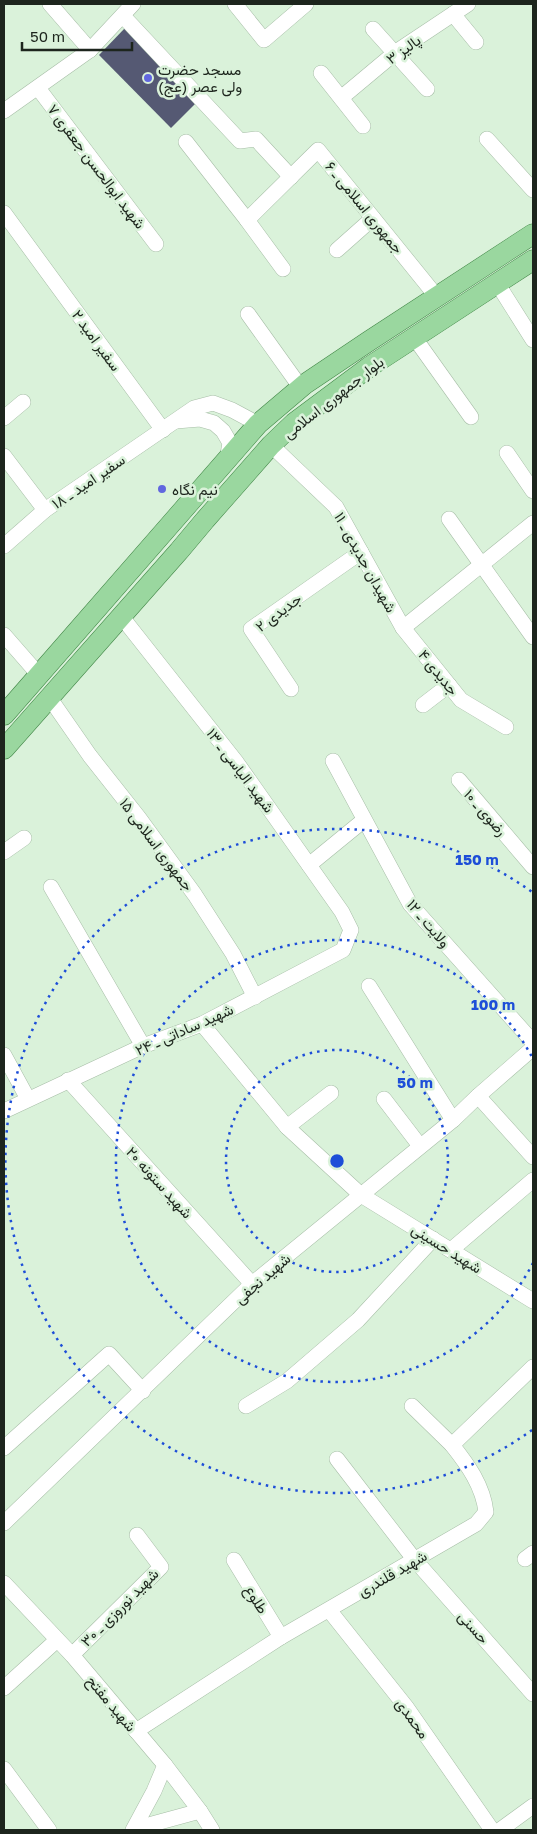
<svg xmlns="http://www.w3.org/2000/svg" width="537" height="1834" viewBox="0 0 537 1834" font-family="'Golos Text',Vazirmatn,sans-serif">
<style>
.building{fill:#555973}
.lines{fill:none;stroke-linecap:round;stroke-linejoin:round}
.minor-casing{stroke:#a7bea7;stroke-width:16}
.major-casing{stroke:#438748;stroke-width:21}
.minor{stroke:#fff;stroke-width:15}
.major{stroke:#9ad79f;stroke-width:20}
.ring{fill:none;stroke:#1d4ed8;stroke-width:2.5;stroke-dasharray:2.5 5}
.poi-dot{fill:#6167df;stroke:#daf2da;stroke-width:2}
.labels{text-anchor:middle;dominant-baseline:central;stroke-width:5;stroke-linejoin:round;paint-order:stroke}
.street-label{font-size:15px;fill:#1d251d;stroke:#daf2da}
.poi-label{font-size:15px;fill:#1d251d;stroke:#daf2da;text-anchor:start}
.centre{fill:#1d4ed8;stroke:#daf2da;stroke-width:2.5}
.ring-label{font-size:15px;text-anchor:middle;font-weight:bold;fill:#1d4ed8;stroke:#daf2da;stroke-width:5;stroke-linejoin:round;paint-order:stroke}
</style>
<rect width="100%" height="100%" fill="#daf2da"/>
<!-- building -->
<path class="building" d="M125,28L197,102L171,128L99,55Z"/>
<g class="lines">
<defs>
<g id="minor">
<path d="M50,4L90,50"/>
<path d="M235,4L264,40L306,4"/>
<path d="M453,14L476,42"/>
<path d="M123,16L240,141L256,139L291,177"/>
<path d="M373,29L427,89"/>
<path d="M321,73L363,126"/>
<path d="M38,88L156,244"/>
<path d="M341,98L396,52L468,4"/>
<path d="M4,111L90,50L133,4"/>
<path d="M487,139L533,190"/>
<path d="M186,142L247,220"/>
<path d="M4,213L163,430"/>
<path d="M337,250L373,218"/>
<path d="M283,269L247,220L318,150L437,297"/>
<path d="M497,283L533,340"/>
<path d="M248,314L301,388"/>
<path d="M414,337L471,417"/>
<path d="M4,418L23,402"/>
<path d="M176,421L200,419L214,423L223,431L230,443L227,460"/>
<path d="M271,445L336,507L403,628L461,700L506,727"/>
<path d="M507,453L533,491"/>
<path d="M4,456L45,510"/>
<path d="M449,519L533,637"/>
<path d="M4,546L45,510L194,408L213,403L232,410L258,424"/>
<path d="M403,628L533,523"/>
<path d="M4,635L39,675"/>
<path d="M291,689L251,629L361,552"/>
<path d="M49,697L90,756L139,818L195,895L233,954L255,997"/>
<path d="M423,705L449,685"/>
<path d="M333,761L410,904L533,1042"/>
<path d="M459,780L533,867"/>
<path d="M4,852L24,838"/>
<path d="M309,865L364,820"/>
<path d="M51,887L143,1046"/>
<path d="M369,986L453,1120"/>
<path d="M202,1024L287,1127L361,1195L533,1301"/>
<path d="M4,1055L28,1099"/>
<path d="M68,1080L252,1284"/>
<path d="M478,1096L533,1157"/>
<path d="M384,1099L420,1146"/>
<path d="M4,1111L143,1046L202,1024L343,950L351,930L342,912L237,763L121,616"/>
<path d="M287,1127L331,1093"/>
<path d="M451,1250L533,1180"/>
<path d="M246,1406L287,1381L358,1320L433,1239"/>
<path d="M412,1406L452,1445"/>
<path d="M4,1448L109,1354L143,1391"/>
<path d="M337,1459L414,1559L533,1694"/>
<path d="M4,1523L252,1284L453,1120L478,1096L533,1048"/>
<path d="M525,1559L533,1553"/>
<path d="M234,1560L281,1637"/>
<path d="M4,1583L72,1655L165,1765L200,1811L212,1830"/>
<path d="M329,1610L407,1708L492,1830"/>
<path d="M72,1655L161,1567L137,1535"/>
<path d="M4,1688L57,1640"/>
<path d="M136,1731L281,1637L476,1524L486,1512C483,1486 468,1465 452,1445L533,1367"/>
<path d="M4,1769L49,1830"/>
<path d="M134,1829L200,1811"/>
<path d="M133,1830L154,1791L165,1765"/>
<path d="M500,1830L533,1806"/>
</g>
<g id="major">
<path d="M4,715L258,424L305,384L369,341L533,234"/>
<path d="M4,749L179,551L205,520L271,445L294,423L369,367L533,260"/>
</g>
</defs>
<!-- minor casing -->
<use href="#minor" class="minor-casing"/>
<!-- major casing -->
<use href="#major" class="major-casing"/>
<!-- minor -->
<use href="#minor" class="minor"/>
<!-- major -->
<use href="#major" class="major"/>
</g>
<!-- distance rings -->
<g class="ring">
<circle cx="337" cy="1161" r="111"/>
<path d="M533 1263A221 221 0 1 1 533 1059"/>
<path d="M532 1430A332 332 0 1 1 532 892"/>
</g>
<!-- markers -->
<g class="poi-dot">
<circle cx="148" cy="78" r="5"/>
<circle cx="162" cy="489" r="5"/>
</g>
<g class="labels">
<!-- street labels -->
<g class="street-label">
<text transform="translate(403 49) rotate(-36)">پالیز ۳</text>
<text transform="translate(97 166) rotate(53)">شهید ابوالحسن جعفری ۷</text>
<text transform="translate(365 207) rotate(51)">جمهوری اسلامی ـ ۶</text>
<text transform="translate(97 340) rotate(54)">سفیر امید ۲</text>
<text transform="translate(333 397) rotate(-38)">بلوار جمهوری اسلامی</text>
<text transform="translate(88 481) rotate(-34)">سفیر امید ـ ۱۸</text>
<text transform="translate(366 562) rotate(61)">شهیدان جدیدی ـ ۱۱</text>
<text transform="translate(278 612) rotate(-37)">جدیدی ۲</text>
<text transform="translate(439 672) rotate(51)">جدیدی ۴</text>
<text transform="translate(241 770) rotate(53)">شهید الیاسی ـ ۱۳</text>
<text transform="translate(486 812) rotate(49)">رضوی ـ ۱۰</text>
<text transform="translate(157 844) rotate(53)">جمهوری اسلامی ۱۵</text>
<text transform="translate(429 923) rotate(50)">ولایت ـ ۱۲</text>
<text transform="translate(184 1029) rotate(-24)">شهید ساداتی ـ ۲۴</text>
<text transform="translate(160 1182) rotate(48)">شهید ستونه ۲۰</text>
<text transform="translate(447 1248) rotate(32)">شهید حسینی</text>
<text transform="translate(262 1278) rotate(-41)">شهید نجفی</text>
<text transform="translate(392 1573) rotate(-30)">شهید قلندری</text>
<text transform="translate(257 1599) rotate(58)">طلوع</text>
<text transform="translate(119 1607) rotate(-45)">شهید نوروزی ـ ۳۰</text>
<text transform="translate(474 1627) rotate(48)">حسنی</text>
<text transform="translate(112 1703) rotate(50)">شهید مفتح</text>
<text transform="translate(413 1718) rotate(54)">محمدی</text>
</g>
<!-- poi labels -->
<g class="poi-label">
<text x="158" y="69">مسجد حضرت<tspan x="158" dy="17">ولی عصر (عج)</tspan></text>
<text x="172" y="489">نیم نگاه</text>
</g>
</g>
<circle cx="337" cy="1161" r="8" class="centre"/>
<g class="ring-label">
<text x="477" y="865">150 m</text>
<text x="493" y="1010">100 m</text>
<text x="415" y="1088">50 m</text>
</g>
<!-- border -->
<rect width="537" height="1834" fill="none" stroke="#1d251d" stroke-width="10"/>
<!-- scale -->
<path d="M22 42v8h110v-8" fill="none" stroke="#1d251d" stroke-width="2.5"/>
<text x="30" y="42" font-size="15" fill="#1d251d" stroke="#daf2da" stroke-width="4" paint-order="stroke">50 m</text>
</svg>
